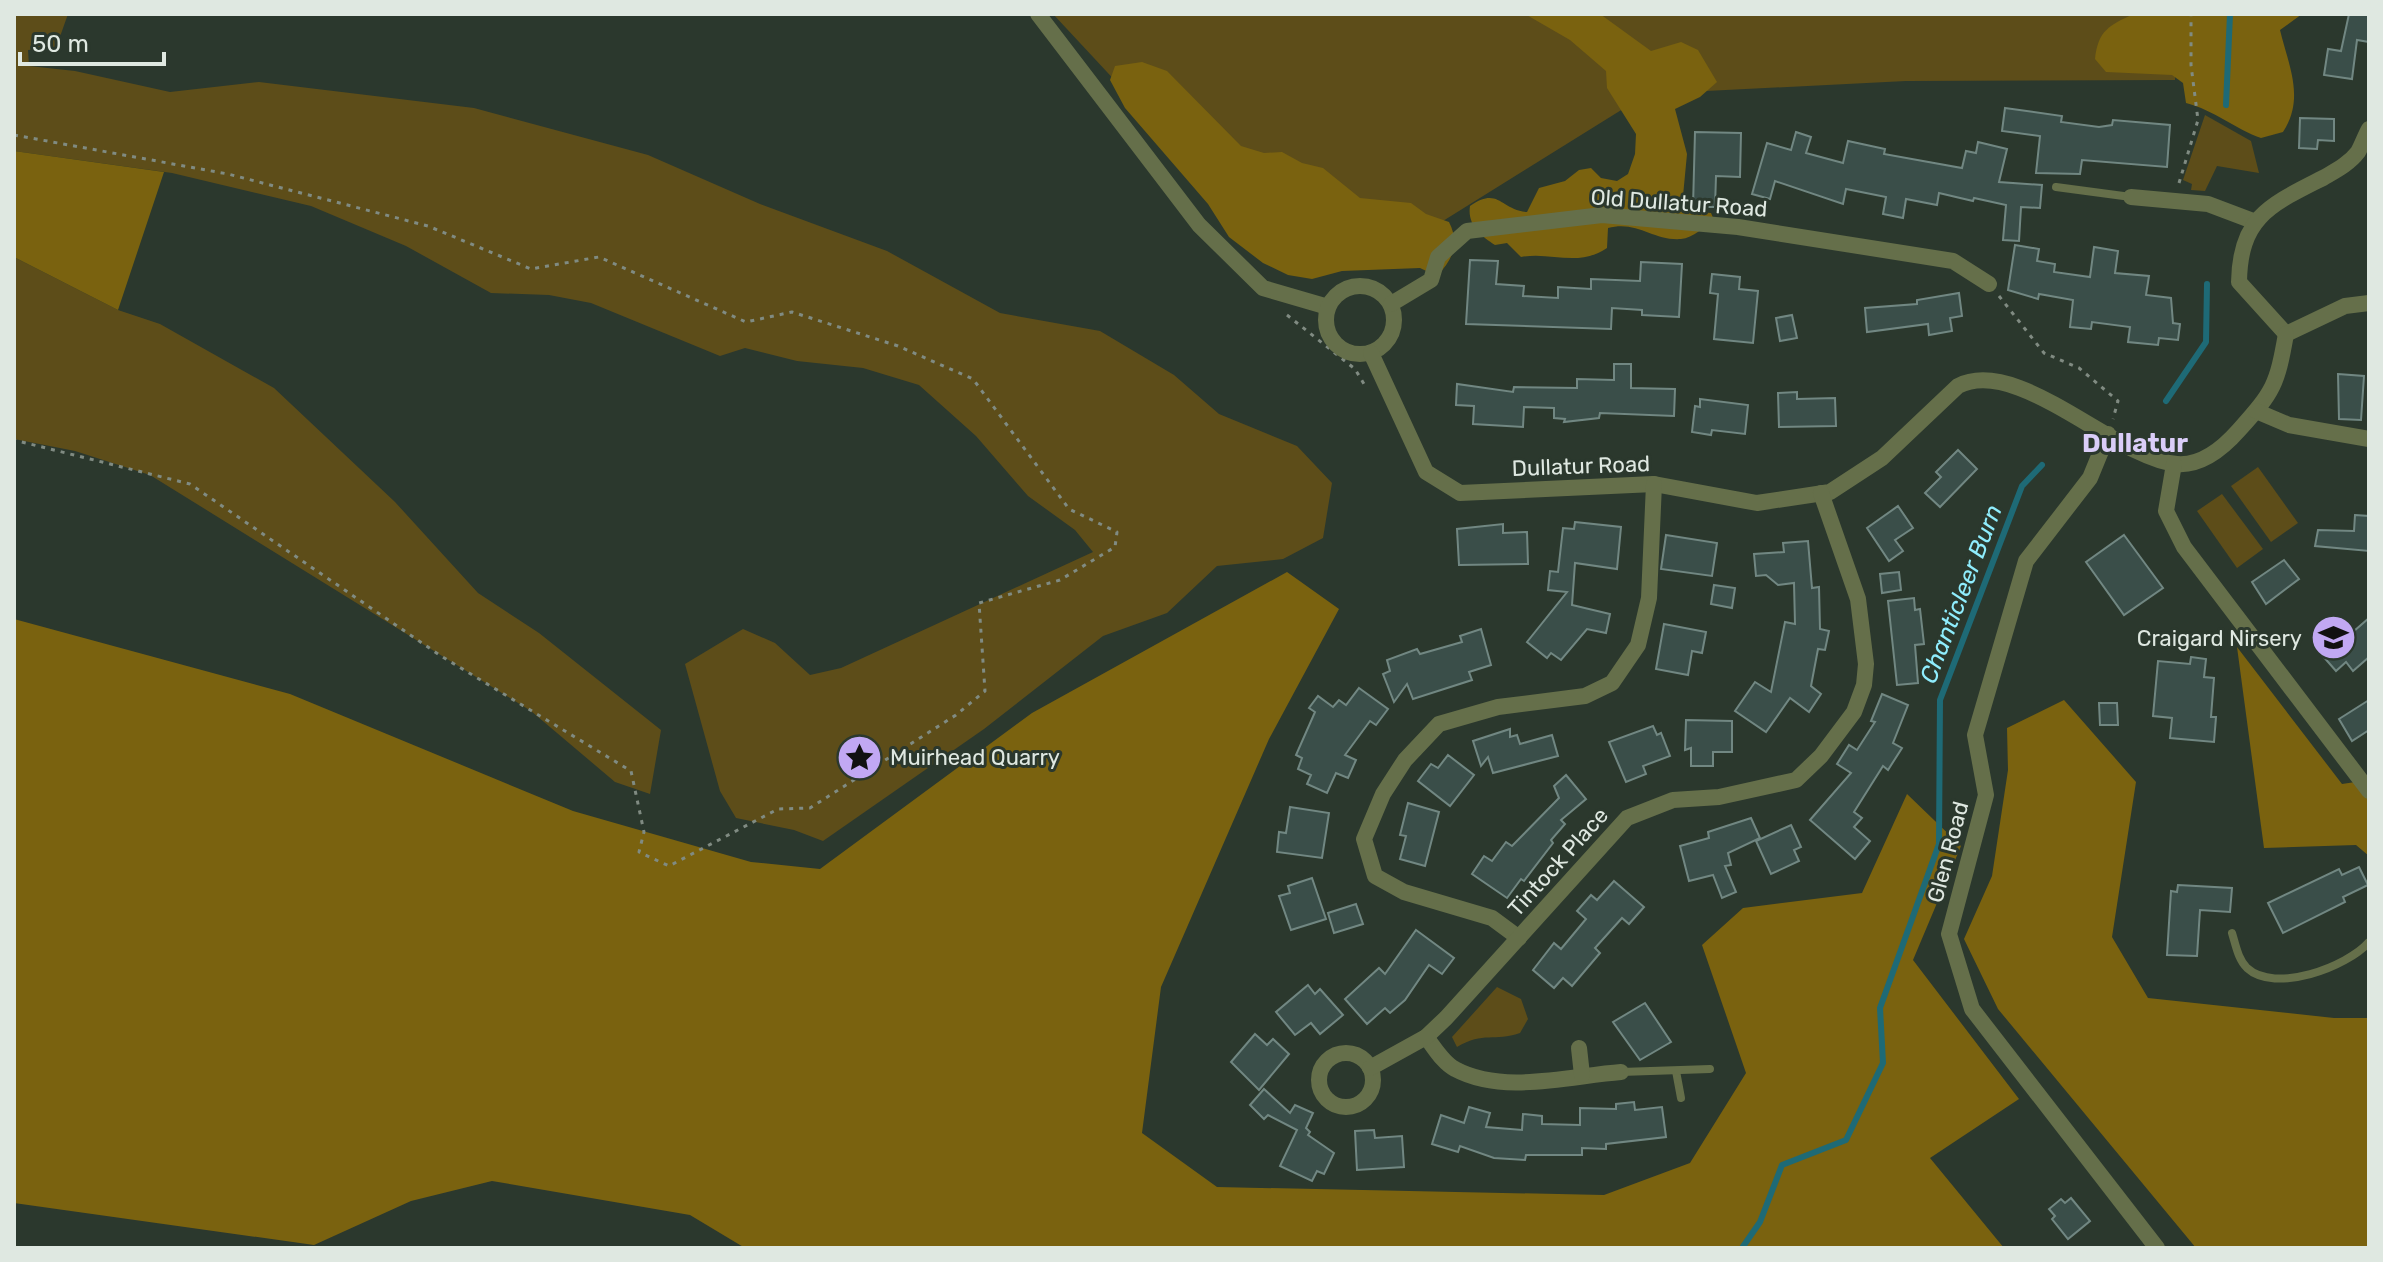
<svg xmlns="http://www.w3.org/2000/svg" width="2383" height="1262" viewBox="0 0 2383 1262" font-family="Rubik,sans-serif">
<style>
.green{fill:#5d4d19}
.forest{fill:#7a620f}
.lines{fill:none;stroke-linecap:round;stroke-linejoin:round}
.stream{stroke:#1e6a76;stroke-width:6}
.building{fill:#3a4e49;stroke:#718782;stroke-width:2}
.path{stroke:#808b82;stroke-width:3;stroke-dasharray:4 6;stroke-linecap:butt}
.service{stroke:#656f4a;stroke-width:8}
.minor{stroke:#656f4a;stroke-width:16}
.labels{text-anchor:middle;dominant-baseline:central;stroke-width:6;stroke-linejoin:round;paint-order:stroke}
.street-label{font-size:22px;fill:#dfe8e1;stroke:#2b382d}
.poi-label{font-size:22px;fill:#dfe8e1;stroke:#2b382d;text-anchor:end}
.water-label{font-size:24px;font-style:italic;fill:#8fedfd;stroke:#2b382d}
.quarter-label{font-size:26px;font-weight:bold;fill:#dacdf8;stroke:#2b382d}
</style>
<rect width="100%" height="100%" fill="#2b382d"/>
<!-- green -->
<g class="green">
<path d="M14,14H68L56,48L28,50L29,66L75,71L170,92L259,82L474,108L648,155L760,204L887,251L1000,313L1100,331L1174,375L1219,414L1297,446L1332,483L1323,538L1283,559L1217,566L1167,613L1103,636L984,729L823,841L794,830L736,818L720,791L685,664L743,629L775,643L810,675L841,668L1093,552L1075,530L1028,496L976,436L919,385L863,368L797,361L745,348L720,356L591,303L549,295L491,293L406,246L311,206L172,173L14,151Z"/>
<path d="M1053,14H2177L2175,80L1906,81L1647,94L1390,254L1269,246Z"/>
<path d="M2205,115L2251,141L2259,173L2217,166L2205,191L2191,190L2192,184L2183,180Z"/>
<path d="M14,257L118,310L160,324L274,388L395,502L478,593L539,633L661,730L650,794L615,782L531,711L150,475L75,451L14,439Z"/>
<path d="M2258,467L2298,523L2271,542L2231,486Z"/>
<path d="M2222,494L2263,549L2237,568L2197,511Z"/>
<path d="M1497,987L1521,999L1528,1019L1520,1033C1494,1042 1484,1031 1457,1047L1452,1037Z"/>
</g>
<!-- forest -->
<g class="forest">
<path d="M1525,14H1600L1651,51L1681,42L1698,50L1717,82L1700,97L1675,109L1687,154L1683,196L1690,211L1711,213L1714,220C1705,226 1693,238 1681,239C1653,241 1637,220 1608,228L1607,248C1577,268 1551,251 1521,257L1507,243L1495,245C1481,236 1467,225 1470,206C1499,186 1500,210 1527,212L1539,188L1565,181L1579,170L1591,168L1601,178L1617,181L1628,174L1635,154L1636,134L1607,88L1606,71L1570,40Z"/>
<path d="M2134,14H2302L2280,30C2289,67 2305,98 2283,132L2261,138C2235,129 2214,110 2186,103L2183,83L2172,75L2106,72L2095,59C2098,31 2109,25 2134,14Z"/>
<path d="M1142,62L1167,71L1241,146L1264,153L1282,152L1302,163L1323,168L1360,198L1411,203L1426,214L1449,222C1460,244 1453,259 1437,276L1420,268L1342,271L1312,279L1288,275L1263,263L1229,237L1208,204L1125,108L1110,80L1115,66Z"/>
<path d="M14,151L164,172L118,310L14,257Z"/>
<path d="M1287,572L1339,609L1269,739L1161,987L1142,1133L1217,1187L1604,1195L1690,1163L1746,1073L1702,945L1743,908L1862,893L1907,794L1961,846L1913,960L2019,1099L1930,1158L2004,1248H745L690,1215L492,1181L411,1201L314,1245L14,1203V619L290,694L573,811L751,862L820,869L1032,713Z"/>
<path d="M2237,647L2342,784L2369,780V856L2356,845L2264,848Z"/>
<path d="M2064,700L2136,782L2112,937L2148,998L2334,1018H2369V1248H2196L1998,1009L1964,939L1992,876L2008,770L2007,728Z"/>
</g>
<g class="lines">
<!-- stream -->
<g class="stream">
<path d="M2226,105L2230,14"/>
<path d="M2166,401L2206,342L2207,284"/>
<path d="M1742,1248L1760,1222L1782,1165L1846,1140L1883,1063L1880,1008L1939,844L1940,700L2022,486L2042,465"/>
</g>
</g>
<!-- building -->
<g class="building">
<path d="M2349,14H2369V42L2357,40L2352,79L2324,75L2328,49L2341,51Z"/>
<path d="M2005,108L2062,116L2061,122L2099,127L2112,125L2113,120L2170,125L2167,167L2082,160L2080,174L2036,173L2040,136L2002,131Z"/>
<path d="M2300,118L2334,119V141L2318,140L2317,149L2299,148Z"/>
<path d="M1695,132L1741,133L1740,177L1716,176L1715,207H1693Z"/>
<path d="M1796,132L1811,137L1806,153L1843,163L1848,141L1885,149L1884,154L1962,168L1966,151L1976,153L1978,142L2007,149L1999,182L2042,185L2040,208L2021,207L2019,241L2003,240L2006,205L1974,198L1973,201L1939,193L1937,205L1906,199L1903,218L1883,214L1886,197L1846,189L1843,204L1775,181L1770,199L1752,194L1767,143L1791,150Z"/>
<path d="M2015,245L2039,249L2037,261L2055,264L2054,272L2090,277L2094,247L2118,251L2115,273L2149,276L2146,295L2171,298L2173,323L2180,324L2178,340L2159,338L2158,345L2128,342L2130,327L2092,322L2091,329L2070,327L2073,300L2039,294L2038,299L2008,290Z"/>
<path d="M1470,260L1498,261L1496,284L1524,286L1523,296L1558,298V287L1591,289V279L1640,281L1641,262L1682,264L1679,317L1642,315V310L1612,308L1611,329L1466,324Z"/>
<path d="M1712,274L1740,277L1739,289L1758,291L1753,343L1714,339L1718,294L1710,293Z"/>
<path d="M1959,293L1962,316L1950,318L1952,331L1929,335L1928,324L1867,332L1865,308L1917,304V300Z"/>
<path d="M1792,315L1797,338L1780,341L1776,318Z"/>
<path d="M1614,364H1631V388L1675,389L1674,416L1600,413L1599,418L1564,422L1565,419L1554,418V408L1524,407L1523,427L1473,424L1474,406L1456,405L1457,384L1513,392L1514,387L1577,388V379L1614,380Z"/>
<path d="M2338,374L2364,376L2361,420L2339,419Z"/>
<path d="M1797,392V399L1835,398L1836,426L1779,427L1778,393Z"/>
<path d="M1700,399L1748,405L1745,434L1712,430L1711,435L1692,432L1695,406L1700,407Z"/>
<path d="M1958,450L1977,469L1940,507L1925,493L1941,477L1936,472Z"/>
<path d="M1898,506L1913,528L1895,540L1903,551L1889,561L1867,528Z"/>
<path d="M2355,515L2369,516V551L2315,546L2318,530L2354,531Z"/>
<path d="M1575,522L1621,527L1617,569L1575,563L1572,605L1610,614L1606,633L1587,629L1561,660L1551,653L1547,658L1527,642L1567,592L1548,590L1550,571L1558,572L1563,528L1574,529Z"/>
<path d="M1503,524V533L1527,532L1528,564L1459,565L1457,529Z"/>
<path d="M1666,535L1717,543L1712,576L1661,569Z"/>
<path d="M2124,535L2163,588L2124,615L2086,562Z"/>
<path d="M1808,541L1812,588L1819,587L1820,629L1829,631L1825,650L1818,649L1811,686L1821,694L1809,712L1790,698L1766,732L1735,711L1755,682L1771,692L1785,622L1795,624L1794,583L1778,585L1766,575L1756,576L1754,554L1784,552L1783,543Z"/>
<path d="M2284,560L2299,579L2266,604L2252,582Z"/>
<path d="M1899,572L1901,590L1882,593L1880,574Z"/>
<path d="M1714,585L1735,588L1732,608L1711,604Z"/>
<path d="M1914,598L1915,610L1920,609L1924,644L1915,645L1918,683L1897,685L1888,601Z"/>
<path d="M2369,618V657L2353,671L2346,662L2336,671L2315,647L2345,621L2354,631Z"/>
<path d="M1664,624L1706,632L1702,653L1692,651L1688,675L1656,669Z"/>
<path d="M1481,629L1491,665L1469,672L1472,680L1413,699L1407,684L1394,702L1383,674L1390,671L1387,660L1417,649L1420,654L1462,642L1460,636Z"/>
<path d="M2191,657L2206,659L2204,677L2214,678L2211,717H2216L2214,742L2170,738L2172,718L2153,716L2158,661L2190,664Z"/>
<path d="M1359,688L1388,709L1376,725L1370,721L1345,755L1356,760L1348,778L1336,773L1327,793L1307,784L1311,775L1298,769L1302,758L1296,755L1315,712L1309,708L1318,696L1333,707L1339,700L1346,705Z"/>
<path d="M1882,694L1908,705L1893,743L1902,748L1888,770L1883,766L1854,812L1862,818L1854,827L1870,841L1855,859L1810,820L1851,773L1837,764L1849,745L1857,750L1875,722L1871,721Z"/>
<path d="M2369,700V730L2352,741L2339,719Z"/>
<path d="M2099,703H2117L2118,725H2100Z"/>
<path d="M1686,720L1732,721V752H1713V766H1691V748L1685,750Z"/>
<path d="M1653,726L1657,735L1661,733L1670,756L1643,766L1646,774L1626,782L1609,742Z"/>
<path d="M1510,729V737L1517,735L1520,744L1552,735L1558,756L1493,773L1488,757L1481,766L1473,741Z"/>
<path d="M1448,755L1474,775L1450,806L1418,781L1431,764L1438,768Z"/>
<path d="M1566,775L1586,799L1561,820L1565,824L1551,840L1553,843L1524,881L1521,879L1507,898L1472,874L1484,856L1492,861L1506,842L1512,846L1559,798L1554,786Z"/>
<path d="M1408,803L1439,812L1425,866L1400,859L1406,836L1400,835Z"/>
<path d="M1290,807L1329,813L1322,858L1277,852L1279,832L1286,833Z"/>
<path d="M1751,818L1760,838L1728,853L1731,865L1725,866L1736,892L1722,898L1713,875L1689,881L1680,846L1709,838L1708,832Z"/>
<path d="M1791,825L1801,847L1794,850L1799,861L1771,874L1756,841Z"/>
<path d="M2359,867L2368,885L2343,897L2345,902L2283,933L2268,903L2339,869L2342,875Z"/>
<path d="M1312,878L1326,919L1291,930L1279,896L1290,893L1288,886Z"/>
<path d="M1614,881L1644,907L1629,924L1622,918L1595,948L1600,953L1572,986L1563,978L1554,988L1533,970L1554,943L1561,949L1586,919L1577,911L1591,895L1597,900Z"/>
<path d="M2178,885L2232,888L2230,912L2200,910L2197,956L2167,955L2171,891L2177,892Z"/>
<path d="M1356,904L1363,924L1334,933L1328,913Z"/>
<path d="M1416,930L1454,958L1442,974L1429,965L1405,1000L1390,1013L1385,1008L1367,1024L1345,999L1379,968L1385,974Z"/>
<path d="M1308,985L1315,994L1320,989L1343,1015L1320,1034L1311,1023L1295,1035L1276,1012Z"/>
<path d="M1645,1003L1671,1042L1640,1060L1613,1022Z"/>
<path d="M1255,1034L1267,1045L1273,1039L1289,1054L1259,1090L1231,1062Z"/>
<path d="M1264,1089L1290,1113L1295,1105L1313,1113L1306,1128L1310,1132L1308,1135L1334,1153L1324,1174L1317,1171L1312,1181L1280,1166L1297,1130L1268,1115L1264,1119L1250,1105Z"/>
<path d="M1634,1102L1635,1110L1662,1107L1666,1137L1606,1144V1149L1582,1148V1155H1526L1525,1160L1494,1158L1460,1146L1458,1152L1432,1144L1441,1115L1464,1123L1469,1107L1490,1113L1486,1127L1522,1130L1523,1114L1542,1116V1124L1580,1125V1108L1616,1109V1104Z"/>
<path d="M1374,1130L1375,1138L1402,1136L1404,1167L1357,1170L1355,1131Z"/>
<path d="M2071,1198L2090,1221L2068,1239L2052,1219L2055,1216L2049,1209L2061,1199L2065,1203Z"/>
</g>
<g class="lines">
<!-- path -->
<g class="path">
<path d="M14,135L228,174L428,226L531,269L599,257L746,322L792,312L898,346L973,379L1069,509L1117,532L1115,547L1060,580L979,603L985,691L956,715L810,808L778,809L669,866L639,852L644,832L631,771L441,656L190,484L14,440"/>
<path d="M2179,183L2198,120L2191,65V14"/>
<path d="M1999,296L2044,353L2079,368L2118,401L2113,419"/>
<path d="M1287,315L1355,369L1364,384"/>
</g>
<!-- service -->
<g class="service">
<path d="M2056,187L2131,197"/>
<path d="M2232,933C2236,946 2238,959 2247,968C2275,994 2347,967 2369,942"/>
<path d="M1676,1071L1681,1098"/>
<path d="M1621,1072L1710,1069"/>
</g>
<!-- minor -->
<g class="minor">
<path d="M1038,14L1199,225L1263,288L1328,307"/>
<path d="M2131,197L2208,204L2253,221"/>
<circle cx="1360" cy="320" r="34"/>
<path d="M1391,304L1431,280L1438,257L1467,231L1602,215L1738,227L1953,261L1989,284"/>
<path d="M2286,334L2239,282C2240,217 2270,205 2323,178C2335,171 2349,164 2358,152C2362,145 2365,136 2369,129"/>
<path d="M2286,334L2345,306L2369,303"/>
<path d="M1371,353L1426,472L1460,493L1654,484L1757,503L1830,492L1882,458L1958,386C2018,355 2116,459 2177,464C2202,466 2224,447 2239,430C2274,391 2277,385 2286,334"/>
<path d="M2256,411L2289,425L2369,439"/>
<path d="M2108,434L2090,478L2026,561L1975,735L1986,795L1949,934L1972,1009L2157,1248"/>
<path d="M2174,464L2166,511L2184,547L2369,791"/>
<path d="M1519,938L1492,918L1404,892L1375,876L1364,839L1383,794L1405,760L1439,724L1498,707L1585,696L1612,683L1638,645L1649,598L1654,484"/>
<path d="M1426,1037C1434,1047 1443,1063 1455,1069C1503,1095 1569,1076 1621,1072"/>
<path d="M1579,1048L1582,1075"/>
<circle cx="1346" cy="1080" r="27"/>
<path d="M1370,1068L1426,1037L1446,1018L1627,818L1673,800L1719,797L1796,780L1821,756L1854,712L1864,685L1866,664L1858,599L1821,493"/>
</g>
</g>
<!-- icons -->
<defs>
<symbol id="school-disc" viewBox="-11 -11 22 22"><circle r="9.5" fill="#c1a8f3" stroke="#2b382d"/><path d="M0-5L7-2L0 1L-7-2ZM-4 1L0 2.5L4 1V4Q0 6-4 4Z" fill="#111"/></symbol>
<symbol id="sight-disc" viewBox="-11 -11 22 22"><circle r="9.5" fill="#c1a8f3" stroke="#2b382d"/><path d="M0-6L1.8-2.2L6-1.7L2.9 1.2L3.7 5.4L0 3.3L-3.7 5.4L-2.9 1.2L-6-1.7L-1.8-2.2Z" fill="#111"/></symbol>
</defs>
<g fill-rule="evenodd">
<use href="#school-disc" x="2308" y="612" width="51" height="51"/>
<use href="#sight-disc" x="834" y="732" width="51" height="51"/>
</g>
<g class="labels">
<!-- street labels -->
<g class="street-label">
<text transform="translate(1679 203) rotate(4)">Old Dullatur Road</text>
<text transform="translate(1581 466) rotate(-2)">Dullatur Road</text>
<text transform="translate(1948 852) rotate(-75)">Glen Road</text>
<text transform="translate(1558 862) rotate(-48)">Tintock Place</text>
</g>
<!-- poi labels -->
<g class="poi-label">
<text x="2302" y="638">Craigard Nirsery</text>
<text x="890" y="757" text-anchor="start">Muirhead Quarry</text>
</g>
<!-- water labels -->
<g class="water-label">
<text transform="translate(1961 594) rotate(-69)">Chanticleer Burn</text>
</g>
<!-- quarter labels -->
<g class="quarter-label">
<text x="2135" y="443">Dullatur</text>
</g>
</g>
<!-- border -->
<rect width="2383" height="1262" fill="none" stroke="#dfe8e1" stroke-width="32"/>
<!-- scale -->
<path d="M20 52v12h144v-12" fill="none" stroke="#dfe8e1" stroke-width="4"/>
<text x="32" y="52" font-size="24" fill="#dfe8e1" stroke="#2b382d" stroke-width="6" paint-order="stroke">50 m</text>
</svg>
